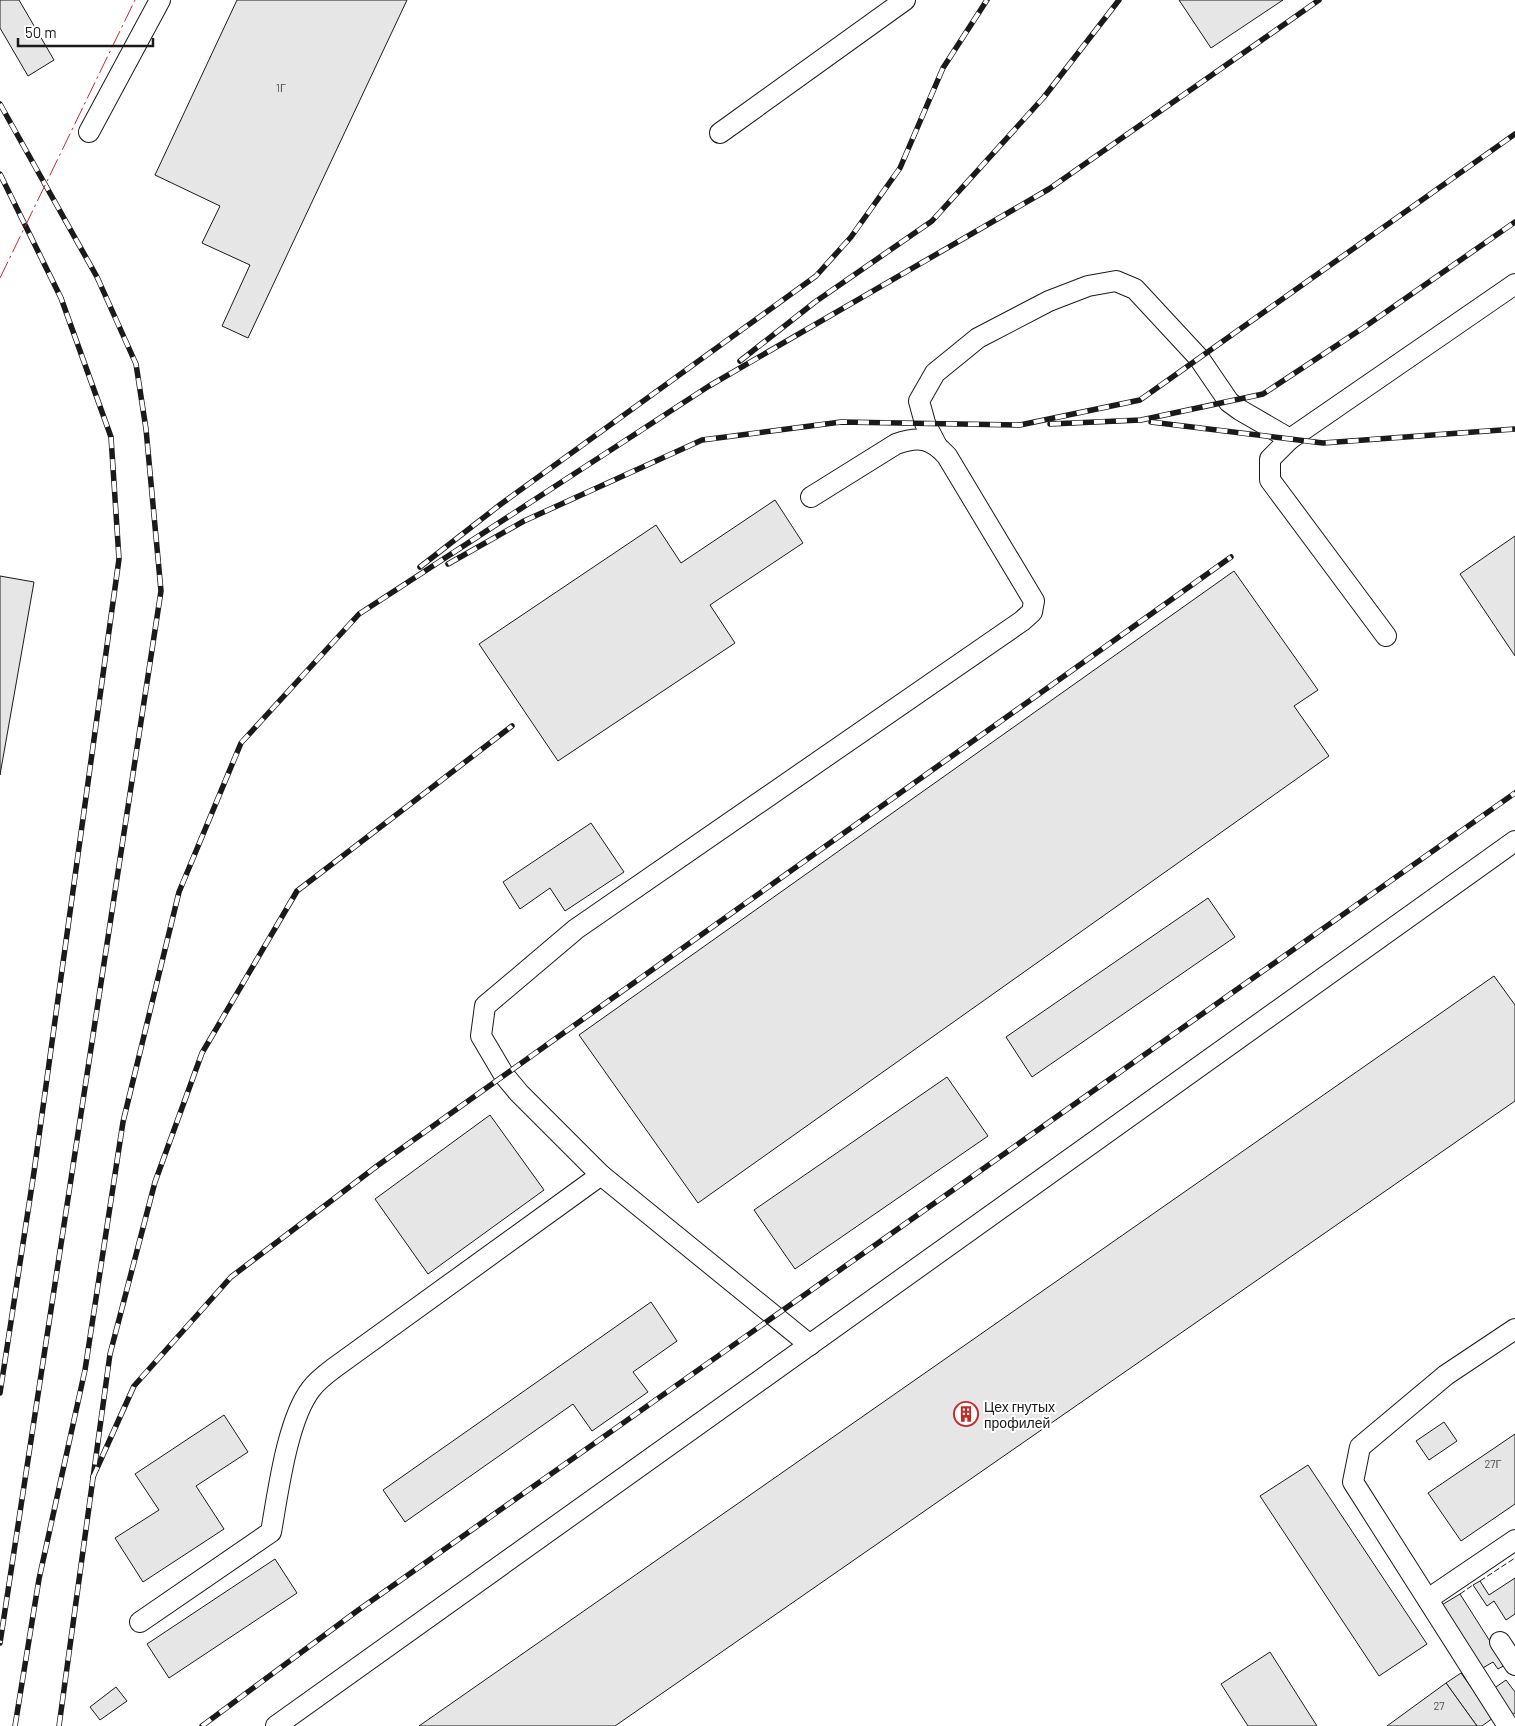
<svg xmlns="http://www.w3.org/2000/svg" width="1515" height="1726" viewBox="0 0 1515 1726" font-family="Barlow,sans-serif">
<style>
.building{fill:#e6e6e6;stroke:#1a1a1a}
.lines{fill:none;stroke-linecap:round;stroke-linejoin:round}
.minor-casing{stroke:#1a1a1a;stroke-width:22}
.minor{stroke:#fff;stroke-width:20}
.rail-casing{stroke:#1a1a1a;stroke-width:5.5}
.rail{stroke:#fff;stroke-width:4;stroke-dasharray:11;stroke-linecap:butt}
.fence{stroke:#1a1a1a;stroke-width:1;stroke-dasharray:6 2.5;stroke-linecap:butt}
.power{stroke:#c62828;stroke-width:1;stroke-dasharray:18 4 2.5 4;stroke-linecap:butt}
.labels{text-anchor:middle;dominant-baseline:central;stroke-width:4;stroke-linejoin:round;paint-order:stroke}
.number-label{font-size:11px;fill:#4d4d4d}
.poi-label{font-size:14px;fill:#1a1a1a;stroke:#fff;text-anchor:start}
</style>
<rect width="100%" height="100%" fill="#fff"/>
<!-- building -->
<g class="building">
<path d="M0,0H19L54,60L28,76L0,28Z"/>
<path d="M237,0H407L248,338L222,326L250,265L202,243L220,206L155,175Z"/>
<path d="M1179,0H1283L1211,48Z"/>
<path d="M775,500L803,543L710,605L735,643L558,761L479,644L656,525L681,563Z"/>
<path d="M1515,536V656L1460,574Z"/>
<path d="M1234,571L1318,690L1294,706L1329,756L698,1203L579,1035Z"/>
<path d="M0,576L34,582L0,775Z"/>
<path d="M591,823L624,872L565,911L550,888L520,909L503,882Z"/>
<path d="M1208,898L1235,937L1032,1077L1006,1037Z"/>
<path d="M1494,976L1515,1005V1101L615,1726H419Z"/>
<path d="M947,1077L988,1136L795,1269L754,1210Z"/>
<path d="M490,1115L544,1190L428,1274L375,1199Z"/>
<path d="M651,1302L677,1341L633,1372L648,1392L592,1431L573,1404L405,1522L383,1490Z"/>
<path d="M224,1415L248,1452L196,1486L224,1529L143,1582L115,1538L159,1510L135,1474Z"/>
<path d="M1444,1422L1457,1441L1429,1460L1416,1441Z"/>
<path d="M1515,1434V1504L1461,1541L1428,1493Z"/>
<path d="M1308,1465L1427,1644L1379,1676L1260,1496Z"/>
<path d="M275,1559L297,1593L169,1678L147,1644Z"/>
<path d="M1515,1578V1614L1506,1620L1494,1601L1487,1606L1473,1585L1480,1581L1489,1595Z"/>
<path d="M1460,1594L1505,1665L1498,1669L1493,1662L1481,1669L1440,1606Z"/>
<path d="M1270,1652L1317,1726H1248L1221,1684Z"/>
<path d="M1461,1673L1493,1718L1482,1726H1477L1446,1683Z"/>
<path d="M1506,1680L1515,1692V1713L1512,1715L1493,1689Z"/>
<path d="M1446,1683L1477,1726H1387Z"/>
<path d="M116,1687L127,1701L100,1720L90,1707Z"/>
</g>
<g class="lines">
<defs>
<g id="minor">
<path d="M89,132L160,0"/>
<path d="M720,133L905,0"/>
<path d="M937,446L925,423L919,401L935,373L978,338L1049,301L1088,286L1116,281L1135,289L1199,358L1229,402L1240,410L1290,439"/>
<path d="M1386,636L1270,480V459L1290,439L1515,284"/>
<path d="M601,1175L519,1093L504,1075L481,1036L485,1006L576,929L1022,621L1032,612L1034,601L947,456C931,438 919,436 896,444L811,497"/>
<path d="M1428,1599L1515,1540"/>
<path d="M140,1622L271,1532C278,1493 287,1420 311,1389C317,1381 326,1374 334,1368L601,1175L810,1345"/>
<path d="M1500,1642L1515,1665"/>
<path d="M276,1726L1515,841"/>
<path d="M1508,1726L1353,1482L1360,1447L1446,1375L1515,1329"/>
</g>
</defs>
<!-- minor casing -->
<use href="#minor" class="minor-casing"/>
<!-- minor -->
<use href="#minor" class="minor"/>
<defs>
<g id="rail">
<path d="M0,104L97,277L136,364L146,429L161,591L0,1643"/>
<path d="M0,174L61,298L111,437L119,559L34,1172L0,1393"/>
<path d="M740,361L815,302L932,221L1044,97L1119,0"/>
<path d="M1151,422L1323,443L1515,429"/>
<path d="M1050,424L1141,420L1263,394L1363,328L1515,222"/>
<path d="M448,564L524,521L702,440L841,422L1020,425L1140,400L1515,134"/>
<path d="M420,567L501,504L816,276L851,237L900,168L943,68L987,0"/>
<path d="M93,1477L134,1386L231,1277L377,1166L1231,557"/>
<path d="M15,1726L39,1579L85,1370L123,1122L179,892L241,743L359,614L709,386L1049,189L1319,0"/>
<path d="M59,1726L110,1354L155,1182L202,1053L297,891L512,726"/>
<path d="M202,1726L357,1611L1515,793"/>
</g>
</defs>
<!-- rail casing -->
<use href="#rail" class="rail-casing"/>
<!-- rail -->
<use href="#rail" class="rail"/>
<!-- fence -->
<g class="fence">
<path d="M1480,1581L1515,1558"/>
<path d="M1460,1594L1473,1585"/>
</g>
<!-- power -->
<path class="power" d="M0,278L135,0"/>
</g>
<!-- icons -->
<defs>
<symbol id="building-ring" viewBox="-11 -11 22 22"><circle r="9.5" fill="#fff" stroke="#c62828" stroke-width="1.5"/><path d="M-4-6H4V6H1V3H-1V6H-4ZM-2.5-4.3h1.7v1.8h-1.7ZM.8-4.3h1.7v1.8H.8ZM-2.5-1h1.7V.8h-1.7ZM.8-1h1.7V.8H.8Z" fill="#c62828"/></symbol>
</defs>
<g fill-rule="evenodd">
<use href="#building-ring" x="952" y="1400" width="28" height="28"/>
</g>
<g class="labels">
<!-- number labels -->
<g class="number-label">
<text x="281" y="87">1Г</text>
<text x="1493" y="1463">27Г</text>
<text x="1439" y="1705">27</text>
</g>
<!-- poi labels -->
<g class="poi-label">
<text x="984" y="1406">Цех гнутых<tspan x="984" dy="16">профилей</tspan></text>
</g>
</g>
<!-- scale -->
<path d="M18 38v8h135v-8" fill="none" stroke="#1a1a1a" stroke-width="2.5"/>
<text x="25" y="38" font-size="15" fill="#1a1a1a" stroke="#ffffff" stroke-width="4" paint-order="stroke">50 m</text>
</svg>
